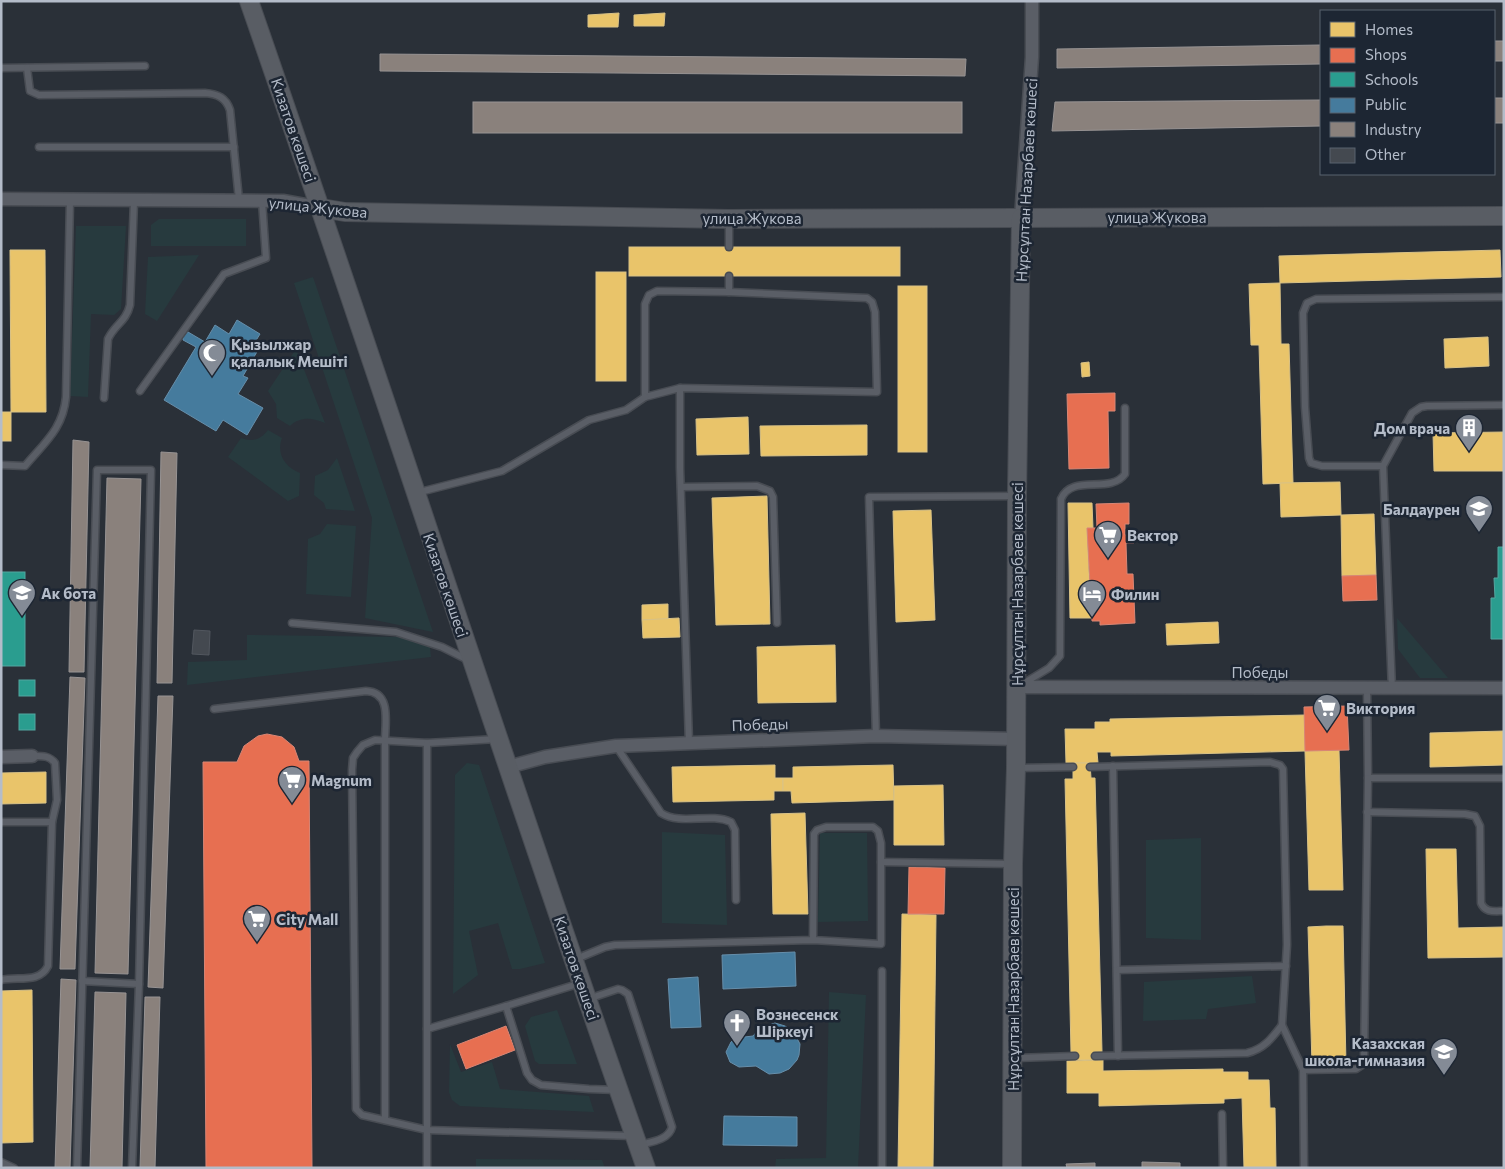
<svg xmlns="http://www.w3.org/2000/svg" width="1505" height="1169" viewBox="0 0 1505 1169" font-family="Commissioner,sans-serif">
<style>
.green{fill:#273a3e}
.homes{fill:#e9c46a;stroke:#d9c286}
.shops{fill:#e76f51;stroke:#d88675}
.schools{fill:#2a9d8f;stroke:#53a6a0}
.public{fill:#457b9d;stroke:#668eaa}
.industry{fill:#8a817c;stroke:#979393}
.building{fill:#444950;stroke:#52575f}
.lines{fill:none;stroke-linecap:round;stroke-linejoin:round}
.service-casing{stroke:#484c53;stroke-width:9}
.minor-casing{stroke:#484c53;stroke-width:15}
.secondary-casing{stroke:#484c53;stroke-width:20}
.service{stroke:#5a5e66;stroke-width:6}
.minor{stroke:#5a5e66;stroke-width:12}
.secondary{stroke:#595d64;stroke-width:18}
.labels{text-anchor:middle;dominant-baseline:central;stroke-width:5;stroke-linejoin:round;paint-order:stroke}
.street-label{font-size:15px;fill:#b4bcc9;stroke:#1d2633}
.poi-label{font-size:15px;font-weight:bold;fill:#b4bcc9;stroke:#1d2633;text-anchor:start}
</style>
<rect width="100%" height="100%" fill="#2a3038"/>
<!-- green -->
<g class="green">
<path d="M159,219H246V246H151V225Z"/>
<path d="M76,226H126L121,309L114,315L91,314L88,397L70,396Z"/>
<path d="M199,255L157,321L145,314L148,257Z"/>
<path d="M313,277L433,632L365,618L372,518L294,283Z"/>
<path d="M296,349L325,423C312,418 301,416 290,426L277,418L276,404L268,391Z"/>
<path d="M268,430L282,438C276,454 285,467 300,473L299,496L288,501L228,457L241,438C253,442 260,440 268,430Z"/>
<path d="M337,458L355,511L326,509L324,503L314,495L315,476L328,470Z"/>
<path d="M327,524L356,526L351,597L306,594L308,539L320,534Z"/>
<path d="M1397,618L1448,678H1420L1398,649Z"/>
<path d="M247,635L402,637L430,647L431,657L187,685L188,662L247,660Z"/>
<path d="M467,763L479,765L545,963L520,969H512L498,923L469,931L478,975L453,994L455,775Z"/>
<path d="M662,832L725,835L727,925L662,923Z"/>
<path d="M820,833H867L868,921L818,922Z"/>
<path d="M1201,838V940L1146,938V840Z"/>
<path d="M1252,976L1256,1003L1208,1009L1206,1019L1143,1021L1144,982Z"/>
<path d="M829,992L866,995L858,1168H775L776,1159L826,1158Z"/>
<path d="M557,1010L577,1064H539L535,1061L525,1026L531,1017Z"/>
<path d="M450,1044L461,1072L492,1062L500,1089L589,1096L594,1112L460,1106L452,1100L449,1092Z"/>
<path d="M476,1159L602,1160L605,1168H476Z"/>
</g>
<!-- homes -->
<g class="homes">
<path d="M619,13L618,27H588V15Z"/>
<path d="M665,13L664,26H634V15Z"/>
<rect x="629" y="247" width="271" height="29"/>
<path d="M10,250H45L46,412H11Z"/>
<path d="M1500,250L1501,277L1280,283L1279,256Z"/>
<rect x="596" y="272" width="30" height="109"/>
<path d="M1280,283L1281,344H1289L1293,483L1263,484L1259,345H1251L1249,284Z"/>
<rect x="898" y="286" width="29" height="166"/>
<path d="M1488,337L1489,366L1445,368L1444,339Z"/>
<path d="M1089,362L1090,376L1082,377L1081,363Z"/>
<rect x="1" y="412" width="10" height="29"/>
<path d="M748,417L749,454L697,455L696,419Z"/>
<path d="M867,425V455L761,456L760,426Z"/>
<path d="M1504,432V471H1434L1433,433Z"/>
<path d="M1340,482L1341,515L1281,517L1280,483Z"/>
<path d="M767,496L770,624L716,625L712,498Z"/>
<path d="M1068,503H1092L1093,528H1087L1091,618H1070Z"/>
<path d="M931,510L935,620L896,622L893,511Z"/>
<path d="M1374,514L1376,575L1342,576L1341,515Z"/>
<path d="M668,604V619L642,620V605Z"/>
<path d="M679,618L680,637L643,638L642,620Z"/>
<path d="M1218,622L1219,643L1167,645L1166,624Z"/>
<path d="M835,645L836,702L758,703L757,647Z"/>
<path d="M1305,715V751L1111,756V752H1097L1098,763H1066L1065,729H1095V722H1110V719Z"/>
<path d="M1504,731V765L1430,767V733Z"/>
<path d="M1339,750L1343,890H1309L1305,751Z"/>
<path d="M1073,763H1090L1091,778H1095L1102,1052H1094L1095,1060H1076L1075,1052H1071L1065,779H1073Z"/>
<path d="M775,765V778H783V791H774V800L673,802L672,767Z"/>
<path d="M893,765L894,800L792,803L791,791H783V778H793V767Z"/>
<path d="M46,772V803L1,804V773Z"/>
<path d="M943,785L944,845H894V786Z"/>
<path d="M805,813L808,914H773L771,814Z"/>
<path d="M1426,849H1456L1458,928L1504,927V957L1428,958Z"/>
<path d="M902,914L936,915L933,1168H898Z"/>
<path d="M1326,926H1343L1346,1064L1312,1065L1308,927Z"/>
<path d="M32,990L33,1142L1,1143V991Z"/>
<path d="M1103,1060V1071L1223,1069V1072H1248V1080H1269L1270,1108H1275L1276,1168H1244L1242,1098L1224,1099V1103L1099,1106V1093H1067V1061Z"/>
</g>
<!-- shops -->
<g class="shops">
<path d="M1115,393V411H1108L1109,468L1069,469L1067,394Z"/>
<path d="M1129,503V524H1125V535H1133L1134,543H1126L1127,574H1133L1135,623L1100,625V621H1092L1087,528H1097L1096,504Z"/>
<path d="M1376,575L1377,600L1343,601L1342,576Z"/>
<path d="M1347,706L1349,750L1305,751L1304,707Z"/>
<path d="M267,734L282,737L294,747L299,761H309L312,1168H206L203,762H237L244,746L258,736Z"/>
<path d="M909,867L945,868L944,914H908Z"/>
<path d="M506,1026L515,1050L466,1069L457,1045Z"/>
</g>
<!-- schools -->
<g class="schools">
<path d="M1498,547H1504V639H1491V598H1495L1494,578H1498Z"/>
<rect x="1" y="572" width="24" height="94"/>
<rect x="19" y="680" width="16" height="16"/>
<rect x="19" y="714" width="16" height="16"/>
</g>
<!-- public -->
<g class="public">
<path d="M237,320L260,334L252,347L258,350L243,376L248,378L238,394L263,408L247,435L223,420L216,431L164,400L196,347L183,340V335L186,332H188L205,342L215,325L229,334Z"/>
<path d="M795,952L796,986L723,989L722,955Z"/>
<path d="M698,977L701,1027L671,1028L668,979Z"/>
<path d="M775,1023L785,1026L793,1031L800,1044L799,1055L797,1060L789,1069L780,1073L769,1074L756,1066L739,1067L730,1062L726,1052L731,1042L736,1038L753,1036L760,1028Z"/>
<path d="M724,1116L797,1117V1146L723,1145Z"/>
</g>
<!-- industry -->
<g class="industry">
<rect x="1494" y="41" width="10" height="20"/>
<path d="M1321,45V64L1057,68V49Z"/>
<path d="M380,54L966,59L965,76L380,71Z"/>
<rect x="1494" y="98" width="10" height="25"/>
<path d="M1321,100V126L1052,131L1055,102Z"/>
<rect x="473" y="102" width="489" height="31"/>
<path d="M73,440L89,442L84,672H69Z"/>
<path d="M161,452L177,453L172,683H157Z"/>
<path d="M107,478L141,479L128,974L95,973Z"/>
<path d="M70,677L85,678L75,969H60Z"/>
<path d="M158,696H173L163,988L148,987Z"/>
<path d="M61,979L76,980L70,1168H55Z"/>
<path d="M95,992L126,993L122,1168H90Z"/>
<path d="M145,997H160L155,1168H140Z"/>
<path d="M1142,1162L1180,1163V1168H1142Z"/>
<path d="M1095,1163V1168H1067L1066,1164Z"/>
</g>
<!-- building -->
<path class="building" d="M194,630L210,631L209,655L192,654Z"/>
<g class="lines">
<defs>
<g id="service">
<path d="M1,68L145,66"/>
<path d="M27,68L30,91L39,95L205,93C218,94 226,98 230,110L239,200"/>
<path d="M39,147H234"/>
<path d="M729,247V221"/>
<path d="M729,276V292"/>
<path d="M657,291L729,292L867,298L872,302L875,312L877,392L680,388L645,397V304L649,295Z"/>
<path d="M680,388V468L689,743"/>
<path d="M140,391L224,274L266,258L262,201"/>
<path d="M104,398L108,339C115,324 126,322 130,305L134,201"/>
<path d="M1,465L25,466C44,443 63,429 66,397L70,200"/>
<path d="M1383,466H1322L1311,463L1309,458L1305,407L1303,313L1307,303L1316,299L1504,297"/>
<path d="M681,487L757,486L770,491L773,497L777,623"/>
<path d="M416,493L502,471L589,420L626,410L645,397"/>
<path d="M292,623L396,632L442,647L468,660"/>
<path d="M1021,685L1049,668L1060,656L1061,499C1072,473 1110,495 1125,474V408"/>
<path d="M1367,689L1368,778H1504"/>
<path d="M1392,689L1383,466L1412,413L1421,407L1427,406L1504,405"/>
<path d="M214,709L366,691C392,692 385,723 385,741V1120"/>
<path d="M876,736L869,497L1015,496"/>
<path d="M497,739L427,743L375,740L363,745L357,752L353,758L352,770L356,1109L362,1115L427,1130L633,1136"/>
<path d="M616,746L661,813C682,826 709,812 731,822L735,830L736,900"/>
<path d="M1113,766L1118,1056"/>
<path d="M1090,767L1270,762L1280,765L1283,769L1287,945L1282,1025L1303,1070L1304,1168"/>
<path d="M1017,768L1073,767"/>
<path d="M1367,812L1465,814L1475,816L1480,826L1481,903C1485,913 1494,911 1504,911"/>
<path d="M1,822H52L57,800L55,763C49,755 41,756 32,756"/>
<path d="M881,862L1013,864"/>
<path d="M576,959L605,947L615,945L813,940L881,944V843L878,831L873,827H826L817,830L814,834L813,940"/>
<path d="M1117,970L1286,966"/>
<path d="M882,971V1168"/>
<path d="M1,980C18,976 39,984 48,966L52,822"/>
<path d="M82,981L139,984"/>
<path d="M581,983L506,1006L527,1073L532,1080L541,1085L589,1089L618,1090"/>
<path d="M588,999L618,989L622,990L628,994L672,1127C669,1140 650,1142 639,1145"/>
<path d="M427,1029L506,1006"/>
<path d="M1095,1056L1247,1053C1264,1049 1272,1038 1282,1025"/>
<path d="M1014,1058L1075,1056"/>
<path d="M1303,1070L1356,1069L1362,1065L1364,1059L1368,778"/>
<path d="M1222,1114L1223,1168"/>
<path d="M1,1162L14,1168"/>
<path d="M77,1168L97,470H151L139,984L132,1168"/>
<path d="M427,1168V743"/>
</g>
<g id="minor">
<path d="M1,199L283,201L321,208"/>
<path d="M1021,218L1032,57V1"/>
<path d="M1016,687L1504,688"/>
<path d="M1,757L32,756"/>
<path d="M508,767L545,757L616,746L876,736L1016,739"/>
</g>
<g id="secondary">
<path d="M249,1C384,389 509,781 646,1168"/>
<path d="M321,208L345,212L729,219L1504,216"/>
<path d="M1012,1168L1013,864L1016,768L1017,496L1021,218"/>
</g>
</defs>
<!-- service casing -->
<use href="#service" class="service-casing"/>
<!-- minor casing -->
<use href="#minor" class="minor-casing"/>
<!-- secondary casing -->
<use href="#secondary" class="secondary-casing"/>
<!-- service -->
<use href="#service" class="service"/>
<!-- minor -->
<use href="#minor" class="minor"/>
<!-- secondary -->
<use href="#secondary" class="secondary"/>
</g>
<!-- icons -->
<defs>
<symbol id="mosque-pin" viewBox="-11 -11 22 30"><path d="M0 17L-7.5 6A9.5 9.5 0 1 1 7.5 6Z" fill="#848b96" stroke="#1d2633"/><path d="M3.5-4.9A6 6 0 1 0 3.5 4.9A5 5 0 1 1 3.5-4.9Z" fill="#fff"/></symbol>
<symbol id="building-pin" viewBox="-11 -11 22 30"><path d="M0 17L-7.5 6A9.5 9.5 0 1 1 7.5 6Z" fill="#848b96" stroke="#1d2633"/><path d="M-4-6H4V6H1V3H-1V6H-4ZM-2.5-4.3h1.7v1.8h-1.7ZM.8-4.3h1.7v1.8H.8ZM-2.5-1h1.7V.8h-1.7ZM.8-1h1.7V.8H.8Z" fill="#fff"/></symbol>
<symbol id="school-pin" viewBox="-11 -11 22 30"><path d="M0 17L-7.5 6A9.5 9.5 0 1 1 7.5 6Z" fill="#848b96" stroke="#1d2633"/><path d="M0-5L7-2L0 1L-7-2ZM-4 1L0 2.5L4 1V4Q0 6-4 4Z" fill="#fff"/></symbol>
<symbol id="supermarket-pin" viewBox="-11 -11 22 30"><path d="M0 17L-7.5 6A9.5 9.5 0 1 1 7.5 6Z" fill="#848b96" stroke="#1d2633"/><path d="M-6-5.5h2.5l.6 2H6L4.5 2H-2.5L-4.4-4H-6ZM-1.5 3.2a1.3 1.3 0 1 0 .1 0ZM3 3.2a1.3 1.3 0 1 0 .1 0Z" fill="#fff"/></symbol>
<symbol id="hotel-pin" viewBox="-11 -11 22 30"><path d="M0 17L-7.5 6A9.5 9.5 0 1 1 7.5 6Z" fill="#848b96" stroke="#1d2633"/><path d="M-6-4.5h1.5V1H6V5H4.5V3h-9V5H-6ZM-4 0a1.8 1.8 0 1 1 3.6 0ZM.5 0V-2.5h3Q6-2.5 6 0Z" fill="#fff"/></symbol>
<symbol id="church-pin" viewBox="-11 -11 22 30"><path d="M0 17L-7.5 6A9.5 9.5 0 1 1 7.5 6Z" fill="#848b96" stroke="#1d2633"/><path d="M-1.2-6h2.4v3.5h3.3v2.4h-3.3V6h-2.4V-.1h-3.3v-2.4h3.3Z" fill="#fff"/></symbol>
</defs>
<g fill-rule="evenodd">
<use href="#mosque-pin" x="196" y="337" width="32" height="43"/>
<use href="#building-pin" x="1453" y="412" width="32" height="43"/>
<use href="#school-pin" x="1463" y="493" width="32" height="43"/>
<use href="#supermarket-pin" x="1092" y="519" width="32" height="43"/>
<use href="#school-pin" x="6" y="577" width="32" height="43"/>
<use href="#hotel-pin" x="1076" y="578" width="32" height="43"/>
<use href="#supermarket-pin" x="1311" y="692" width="32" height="43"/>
<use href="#supermarket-pin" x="276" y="764" width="32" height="43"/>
<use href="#supermarket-pin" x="241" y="903" width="32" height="43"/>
<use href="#church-pin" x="721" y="1007" width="32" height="43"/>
<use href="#school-pin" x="1428" y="1036" width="32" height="43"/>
</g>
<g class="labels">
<!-- street labels -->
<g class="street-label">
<text transform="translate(294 130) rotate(71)">Кизатов көшесі</text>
<text transform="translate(1026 180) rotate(-87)">Нұрсұлтан Назарбаев көшесі</text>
<text transform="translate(318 207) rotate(6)">улица Жукова</text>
<text x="1157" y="217">улица Жукова</text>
<text x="752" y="218">улица Жукова</text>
<text transform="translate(1017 584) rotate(-90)">Нұрсұлтан Назарбаев көшесі</text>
<text transform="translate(446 585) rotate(71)">Кизатов көшесі</text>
<text x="1260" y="672">Победы</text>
<text transform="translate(760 724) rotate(-2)">Победы</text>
<text transform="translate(577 968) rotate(71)">Кизатов көшесі</text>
<text transform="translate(1013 989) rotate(-90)">Нұрсұлтан Назарбаев көшесі</text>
</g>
<!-- poi labels -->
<g class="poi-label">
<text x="231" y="344">Қызылжар<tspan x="231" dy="17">қалалық Мешіті</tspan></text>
<text x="1450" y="428" text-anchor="end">Дом врача</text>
<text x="1460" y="509" text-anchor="end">Балдаурен</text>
<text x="1127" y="535">Вектор</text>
<text x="41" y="593">Ак бота</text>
<text x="1111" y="594">Филин</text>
<text x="1346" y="708">Виктория</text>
<text x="311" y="780">Magnum</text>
<text x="276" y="919">City Mall</text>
<text x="756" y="1014">Вознесенск<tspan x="756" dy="17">Шіркеуі</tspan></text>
<text x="1425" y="1043" text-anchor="end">Казахская<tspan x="1425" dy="17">школа-гимназия</tspan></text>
</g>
</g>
<!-- border -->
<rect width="1505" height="1169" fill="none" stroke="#b4bcc9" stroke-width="5"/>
<!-- legend -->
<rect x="1320" y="10" width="175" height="165" fill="#1d2633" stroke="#59626f"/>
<rect x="1330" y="22" width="25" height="15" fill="#e9c46a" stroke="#59626f"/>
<text x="1365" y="35" font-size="15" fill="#b4bcc9">Homes</text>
<rect x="1330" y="48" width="25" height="15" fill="#e76f51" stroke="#59626f"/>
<text x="1365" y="60" font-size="15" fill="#b4bcc9">Shops</text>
<rect x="1330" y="72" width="25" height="15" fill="#2a9d8f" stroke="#59626f"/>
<text x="1365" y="85" font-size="15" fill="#b4bcc9">Schools</text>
<rect x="1330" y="98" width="25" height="15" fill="#457b9d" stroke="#59626f"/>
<text x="1365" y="110" font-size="15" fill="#b4bcc9">Public</text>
<rect x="1330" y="122" width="25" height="15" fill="#8a817c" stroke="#59626f"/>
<text x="1365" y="135" font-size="15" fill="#b4bcc9">Industry</text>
<rect x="1330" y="148" width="25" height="15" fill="#444950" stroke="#59626f"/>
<text x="1365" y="160" font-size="15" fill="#b4bcc9">Other</text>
</svg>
